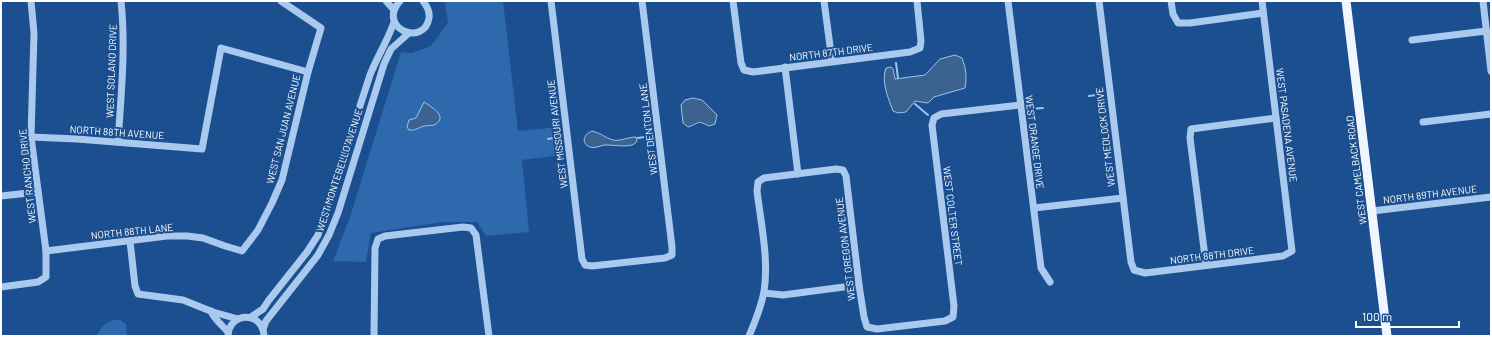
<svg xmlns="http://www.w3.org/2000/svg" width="1492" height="337" viewBox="0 0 1492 337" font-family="Barlow,sans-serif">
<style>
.green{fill:#2e69ad}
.water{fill:#3c6290;stroke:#9cc4f0}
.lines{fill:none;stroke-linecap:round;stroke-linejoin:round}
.stream{stroke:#9cc4f0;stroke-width:2}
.minor{stroke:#a9c9ee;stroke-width:7}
.major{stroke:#f0f6ff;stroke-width:9}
.labels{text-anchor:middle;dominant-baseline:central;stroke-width:4;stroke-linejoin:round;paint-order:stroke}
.street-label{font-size:10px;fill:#fff;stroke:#1b4f8f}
</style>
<rect width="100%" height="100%" fill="#1b4f8f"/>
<!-- green -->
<g class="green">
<path d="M445,1H503L518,131L559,127L562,155L522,160L529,232L486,236L477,222H443L371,233L366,262L333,261L350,217L401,52L412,53L431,46L448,23Z"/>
<path d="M114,320H120L126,324L127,336H97C99,328 106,322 114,320Z"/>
</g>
<!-- water -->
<g class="water">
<path d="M955,55L962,58C966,68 967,77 965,88L934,97L928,103L915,101L906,112L898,113L893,111C888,98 881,81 886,68L891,67L893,69L895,79L925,75L940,59Z"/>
<path d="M693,98L702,100L717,115L715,124L709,126C696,119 699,124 688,127L683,123L681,105L685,100Z"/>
<path d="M424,102C430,106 450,117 434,125C431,126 428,125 425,126C418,127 416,131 409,130L407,127L409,120L416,118Z"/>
<path d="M592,131C600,133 603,136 610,139C618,143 627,137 636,137L637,141C637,142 633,145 632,145C624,147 614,145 606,145C601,145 595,149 590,147C581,144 583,134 592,131Z"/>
</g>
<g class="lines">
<!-- stream -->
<g class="stream">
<path d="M896,63L898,78"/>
<path d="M1089,96L1103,94"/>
<path d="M915,104L928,115"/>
<path d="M1029,109L1043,108"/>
<path d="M638,138L651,136"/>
<path d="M548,139L559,137"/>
</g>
<!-- minor -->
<g class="minor">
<path d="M386,1L394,10"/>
<path d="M400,1C376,28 424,48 429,18C430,11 427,6 423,1"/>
<path d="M551,1L582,259L585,265L592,266L665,258L672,255V247L642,1"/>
<path d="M733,1L741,63L744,70L753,72L910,52L920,48L921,41L917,1"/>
<path d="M824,1L832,61"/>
<path d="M1008,1L1041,268L1050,282"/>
<path d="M1099,1L1131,262L1134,270L1145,273L1283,256L1292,251L1262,1"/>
<path d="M1171,1L1173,14L1178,23H1190L1263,13"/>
<path d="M1483,1L1491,71"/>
<path d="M1412,40L1486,31"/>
<path d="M785,67L798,174"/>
<path d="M1423,122L1491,114"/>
<path d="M31,137L77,139L202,149L221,48L308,72"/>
<path d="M118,142C121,95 126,48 121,1"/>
<path d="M1,196L38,192"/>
<path d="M1034,208L1123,198"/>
<path d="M1372,211L1491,197"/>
<path d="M130,241L135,286L138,294L183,300L213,312L238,319"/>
<path d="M46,251L167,236H187L203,238L225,246L242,251L258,230L272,203L282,180L308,72L321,28L281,1"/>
<path d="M1206,265L1190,138L1191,129L1276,118"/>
<path d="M1,287L38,282L46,277V251L31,137L34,33L31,1"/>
<path d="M764,293L783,295L859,285"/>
<path d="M211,311C213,318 223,326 228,332"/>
<path d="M251,317L263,309L269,300L307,252L318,235L370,75C377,57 388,40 394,22"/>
<path d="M263,329L266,321L318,255L329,235L338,213L384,64L391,49L409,33"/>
<path d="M228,336C229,311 263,311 264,336"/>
<path d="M374,336L375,248L378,239L385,236L463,227L471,228L476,235L489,336"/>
<path d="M749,336C755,322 761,307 764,292C769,259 761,224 757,191L758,182L764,178L836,169L843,170L846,176L859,285L864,317L867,327L877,329L945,321L953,317L954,306L932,125L934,118L941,114L1021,105"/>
</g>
<!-- major -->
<path class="major" d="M1346,1L1387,336"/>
</g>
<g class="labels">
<!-- street labels -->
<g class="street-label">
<text transform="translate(831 52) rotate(-7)">NORTH 87TH DRIVE</text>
<text transform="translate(111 71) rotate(-88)">WEST SOLANO DRIVE</text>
<text transform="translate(1287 125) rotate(83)">WEST PASADENA AVENUE</text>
<text transform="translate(283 129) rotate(-76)">WEST SAN JUAN AVENUE</text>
<text transform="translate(648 129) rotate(-97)">WEST DENTON LANE</text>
<text transform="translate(117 132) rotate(4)">NORTH 88TH AVENUE</text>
<text transform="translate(557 134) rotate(-97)">WEST MISSOURI AVENUE</text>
<text transform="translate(1105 137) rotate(-97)">WEST MEDLOCK DRIVE</text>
<text transform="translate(1035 142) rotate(83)">WEST ORANGE DRIVE</text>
<text transform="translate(339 170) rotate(-72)">WEST MONTEBELLO AVENUE</text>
<text transform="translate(1356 170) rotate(-97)">WEST CAMELBACK ROAD</text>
<text transform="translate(27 176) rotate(-96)">WEST RANCHO DRIVE</text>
<text transform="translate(1430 194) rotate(-7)">NORTH 89TH AVENUE</text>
<text transform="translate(953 216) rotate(83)">WEST COLTER STREET</text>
<text transform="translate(132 231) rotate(-6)">NORTH 88TH LANE</text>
<text transform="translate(845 249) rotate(-97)">WEST OREGON AVENUE</text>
<text transform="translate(1212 255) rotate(-7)">NORTH 88TH DRIVE</text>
</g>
</g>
<!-- border -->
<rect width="1492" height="337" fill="none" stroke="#ffffff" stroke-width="4"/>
<!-- scale -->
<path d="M1356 321v6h103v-6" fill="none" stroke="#ffffff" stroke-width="2"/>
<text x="1362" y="321" font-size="12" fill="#ffffff" stroke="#1b4f8f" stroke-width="3" paint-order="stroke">100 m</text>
</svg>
